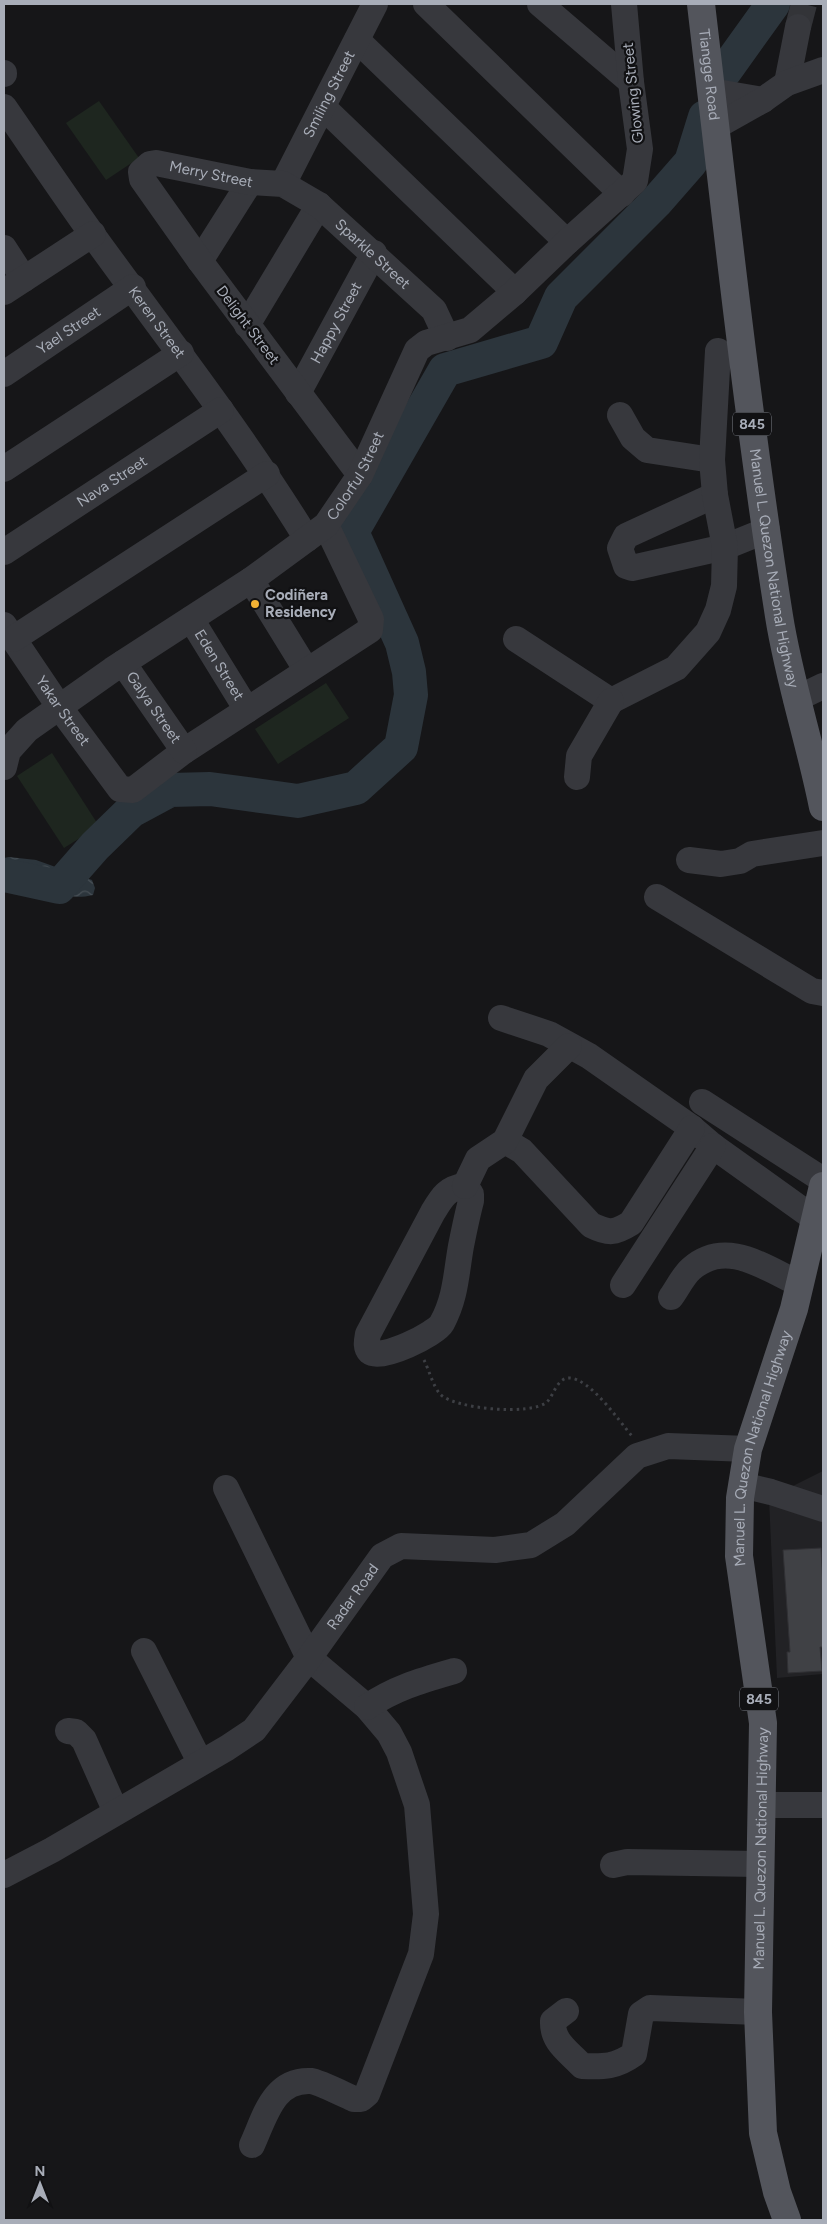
<svg xmlns="http://www.w3.org/2000/svg" width="827" height="2224" viewBox="0 0 827 2224" font-family="Figtree,sans-serif">
<style>
.built{fill:#222225}
.green{fill:#1e261f}
.water{fill:url(#water-waves)}
.lines{fill:none;stroke-linecap:round;stroke-linejoin:round}
.river{stroke:#2c353c;stroke-width:34}
.building{fill:#404145;stroke:#303034}
.minor-tunnel{stroke:#333438;stroke-width:26;stroke-dasharray:26 13;stroke-linecap:butt}
.path{stroke:#3d3f44;stroke-width:3;stroke-dasharray:2.5 4;stroke-linecap:butt}
.minor{stroke:#37383d;stroke-width:26}
.major{stroke:#53555c;stroke-width:28}
.poi-dot{fill:#f2b134;stroke:#111113;stroke-width:2}
.labels{text-anchor:middle;dominant-baseline:central;stroke-width:4.5;stroke-linejoin:round;paint-order:stroke}
.shield{fill:#111113;stroke:#7b7e86;stroke-width:1}
.shield-label{font-size:14px;font-weight:bold;fill:#a8adb8}
.street-label{font-size:15px;fill:#a8adb8;stroke:#111113}
.poi-label{font-size:15px;font-weight:bold;fill:#a8adb8;stroke:#111113;text-anchor:start}
</style>
<defs>
<pattern id="water-waves" width="16" height="10" patternUnits="userSpaceOnUse" patternTransform="scale(1.25)"><rect width="16" height="10" fill="#2c353c"/><path d="M0 5q4-4 8 0t8 0" fill="none" stroke="#485056"/></pattern>
</defs>
<rect width="100%" height="100%" fill="#161618"/>
<!-- built -->
<path class="built" d="M823,1471V1674L777,1678L769,1498Z"/>
<!-- green -->
<g class="green">
<path d="M99,101L139,158L106,180L66,123Z"/>
<path d="M326,683L349,718L278,764L255,729Z"/>
<path d="M52,753L99,826L64,848L17,776Z"/>
</g>
<!-- water -->
<path class="water" d="M9,857L36,860L92,880L95,888L93,895C65,902 31,887 4,880V858Z"/>
<g class="lines">
<!-- river -->
<g class="river">
<path d="M725,71L773,4"/>
<path d="M4,875L59,887L95,846L131,811L170,790L210,789L298,801L356,788L401,747L411,695L409,672L402,643L352,532L445,370L541,342L561,297L656,202L691,162L705,117"/>
</g>
</g>
<!-- building -->
<path class="building" d="M821,1548L823,1587V1647H820L822,1671L788,1673L787,1652H790L783,1550Z"/>
<g class="lines">
<!-- minor-tunnel -->
<path class="minor-tunnel" d="M798,27L804,4"/>
<!-- path -->
<path class="path" d="M424,1360C429,1370 433,1386 440,1394C454,1409 531,1416 547,1402C554,1395 557,1378 569,1378C590,1378 619,1421 632,1436"/>
<!-- minor -->
<g class="minor">
<path d="M426,4L622,194"/>
<path d="M540,4L631,82"/>
<path d="M357,40L567,242"/>
<path d="M4,74V73"/>
<path d="M787,83L798,27"/>
<path d="M711,91L763,100"/>
<path id="s1" d="M4,107C33,149 62,192 92,234C165,335 242,433 307,539"/>
<path d="M323,107L515,292"/>
<path d="M715,127L763,100L787,83L823,70"/>
<path id="s2" d="M283,184L375,4"/>
<path d="M4,248L24,279"/>
<path d="M200,261L250,182"/>
<path d="M4,292L93,234"/>
<path d="M247,325L319,205"/>
<path id="s3" d="M4,374L133,287"/>
<path id="s4" d="M298,393L374,253"/>
<path d="M620,415L633,438L647,450L712,460"/>
<path d="M4,469L181,353"/>
<path id="s5" d="M360,475L200,261L142,179L141,172L150,164L156,163L250,182L283,184L319,205L434,310L447,338"/>
<path d="M715,495L626,536L620,548L626,566L632,568L725,547L767,530"/>
<path id="s6" d="M4,552L221,410"/>
<path d="M251,580L307,671"/>
<path id="s7" d="M191,619L247,710"/>
<path id="s8" d="M4,625L60,708L120,789L133,790L184,751L370,630L371,619L326,525"/>
<path d="M13,639L267,474"/>
<path d="M516,639L611,701L676,668L708,632L718,610L724,586L725,547L715,495L712,460L718,351"/>
<path id="s9" d="M123,663L184,751"/>
<path d="M796,699L823,686"/>
<path id="s10" d="M4,767L8,751L27,730L112,670L251,580L326,525L360,475L417,350L426,343L470,330L515,292L567,242L635,181L640,149L631,82L624,4"/>
<path d="M577,777L579,756L611,701"/>
<path d="M689,860L721,864L740,861L752,854L823,843"/>
<path d="M657,897L812,991L823,993"/>
<path d="M501,1018L549,1034L589,1056L692,1128L713,1146L815,1219"/>
<path d="M702,1102L823,1180"/>
<path d="M505,1141L522,1151L591,1225C609,1234 615,1233 631,1223L692,1128"/>
<path d="M465,1186L471,1194V1201C467,1216 464,1231 461,1246C456,1274 456,1297 442,1323C436,1334 381,1361 370,1352C365,1347 367,1340 368,1334L433,1212C442,1197 447,1188 465,1186Z"/>
<path d="M465,1186L478,1159L505,1141L536,1079L569,1046"/>
<path d="M623,1285L713,1146"/>
<path d="M671,1297C677,1289 683,1276 691,1269C726,1238 765,1268 800,1284"/>
<path d="M742,1485L771,1492L823,1509"/>
<path d="M226,1488L309,1658L367,1707L389,1733L399,1752L417,1805L426,1914L421,1954L367,2094L361,2099H354C345,2095 319,2082 311,2081C273,2079 265,2117 252,2145"/>
<path d="M144,1651L200,1762"/>
<path d="M367,1707C394,1688 423,1680 454,1671"/>
<path d="M68,1731L76,1732L84,1740L116,1812"/>
<path d="M761,1805H823"/>
<path d="M613,1865L627,1862L759,1864"/>
<path id="s11" d="M4,1875L52,1850L227,1748L254,1730L309,1658L382,1556L401,1546L495,1550L531,1545L565,1524L637,1456L668,1446L748,1449"/>
<path d="M566,2011L553,2021C552,2042 568,2051 582,2066C604,2067 616,2067 634,2054L641,2014L650,2008L758,2012"/>
</g>
<!-- major -->
<g class="major">
<path id="s12" d="M701,4C725,208 747,413 779,616C789,680 810,742 823,807"/>
<path id="s13" d="M787,2220L777,2192L763,2133L758,2012L763,1723L739,1556L740,1498L748,1449L794,1309L823,1186"/>
</g>
</g>
<!-- markers -->
<circle class="poi-dot" cx="255" cy="604" r="5"/>
<g class="labels">
<!-- shield labels -->
<g class="shield">
<rect x="733" y="412.5" width="38" height="23" rx="4"/>
<rect x="740" y="1687.5" width="38" height="23" rx="4"/>
</g>
<g class="shield-label">
<text x="752" y="424">845</text>
<text x="759" y="1699">845</text>
</g>
<!-- street labels -->
<g class="street-label">
<text stroke="none"><textPath href="#s12" startOffset="71">Tiangge Road</textPath></text>
<text transform="translate(633 93) rotate(-96)">Glowing Street</text>
<text stroke="none"><textPath href="#s2" startOffset="101">Smiling Street</textPath></text>
<text stroke="none"><textPath href="#s5" startOffset="449">Merry Street</textPath></text>
<text stroke="none"><textPath href="#s5" startOffset="636">Sparkle Street</textPath></text>
<text stroke="none"><textPath href="#s1" startOffset="264">Keren Street</textPath></text>
<text stroke="none"><textPath href="#s4" startOffset="80">Happy Street</textPath></text>
<text transform="translate(248 325) rotate(53)">Delight Street</text>
<text stroke="none"><textPath href="#s3" startOffset="78">Yael Street</textPath></text>
<text stroke="none"><textPath href="#s10" startOffset="465">Colorful Street</textPath></text>
<text stroke="none"><textPath href="#s6" startOffset="129">Nava Street</textPath></text>
<text stroke="none"><textPath href="#s12" startOffset="569">Manuel L. Quezon National Highway</textPath></text>
<text stroke="none"><textPath href="#s7" startOffset="54">Eden Street</textPath></text>
<text stroke="none"><textPath href="#s9" startOffset="54">Galya Street</textPath></text>
<text stroke="none"><textPath href="#s8" startOffset="104">Yakar Street</textPath></text>
<text stroke="none"><textPath href="#s13" startOffset="780">Manuel L. Quezon National Highway</textPath></text>
<text stroke="none"><textPath href="#s11" startOffset="455">Radar Road</textPath></text>
<text stroke="none"><textPath href="#s13" startOffset="375">Manuel L. Quezon National Highway</textPath></text>
</g>
<!-- poi labels -->
<g class="poi-label">
<text x="265" y="595">Codiñera<tspan x="265" dy="17">Residency</tspan></text>
</g>
</g>
<!-- border -->
<rect width="827" height="2224" fill="none" stroke="#a8adb8" stroke-width="10"/>
<!-- north arrow -->
<g transform="translate(40 2184)" stroke="#111113" stroke-width="4" paint-order="stroke">
<path d="M0-4L9 19L0 12L-9 19Z" fill="#a8adb8"/>
<text y="-8" font-size="14" font-weight="bold" text-anchor="middle" fill="#a8adb8">N</text>
</g>
</svg>
